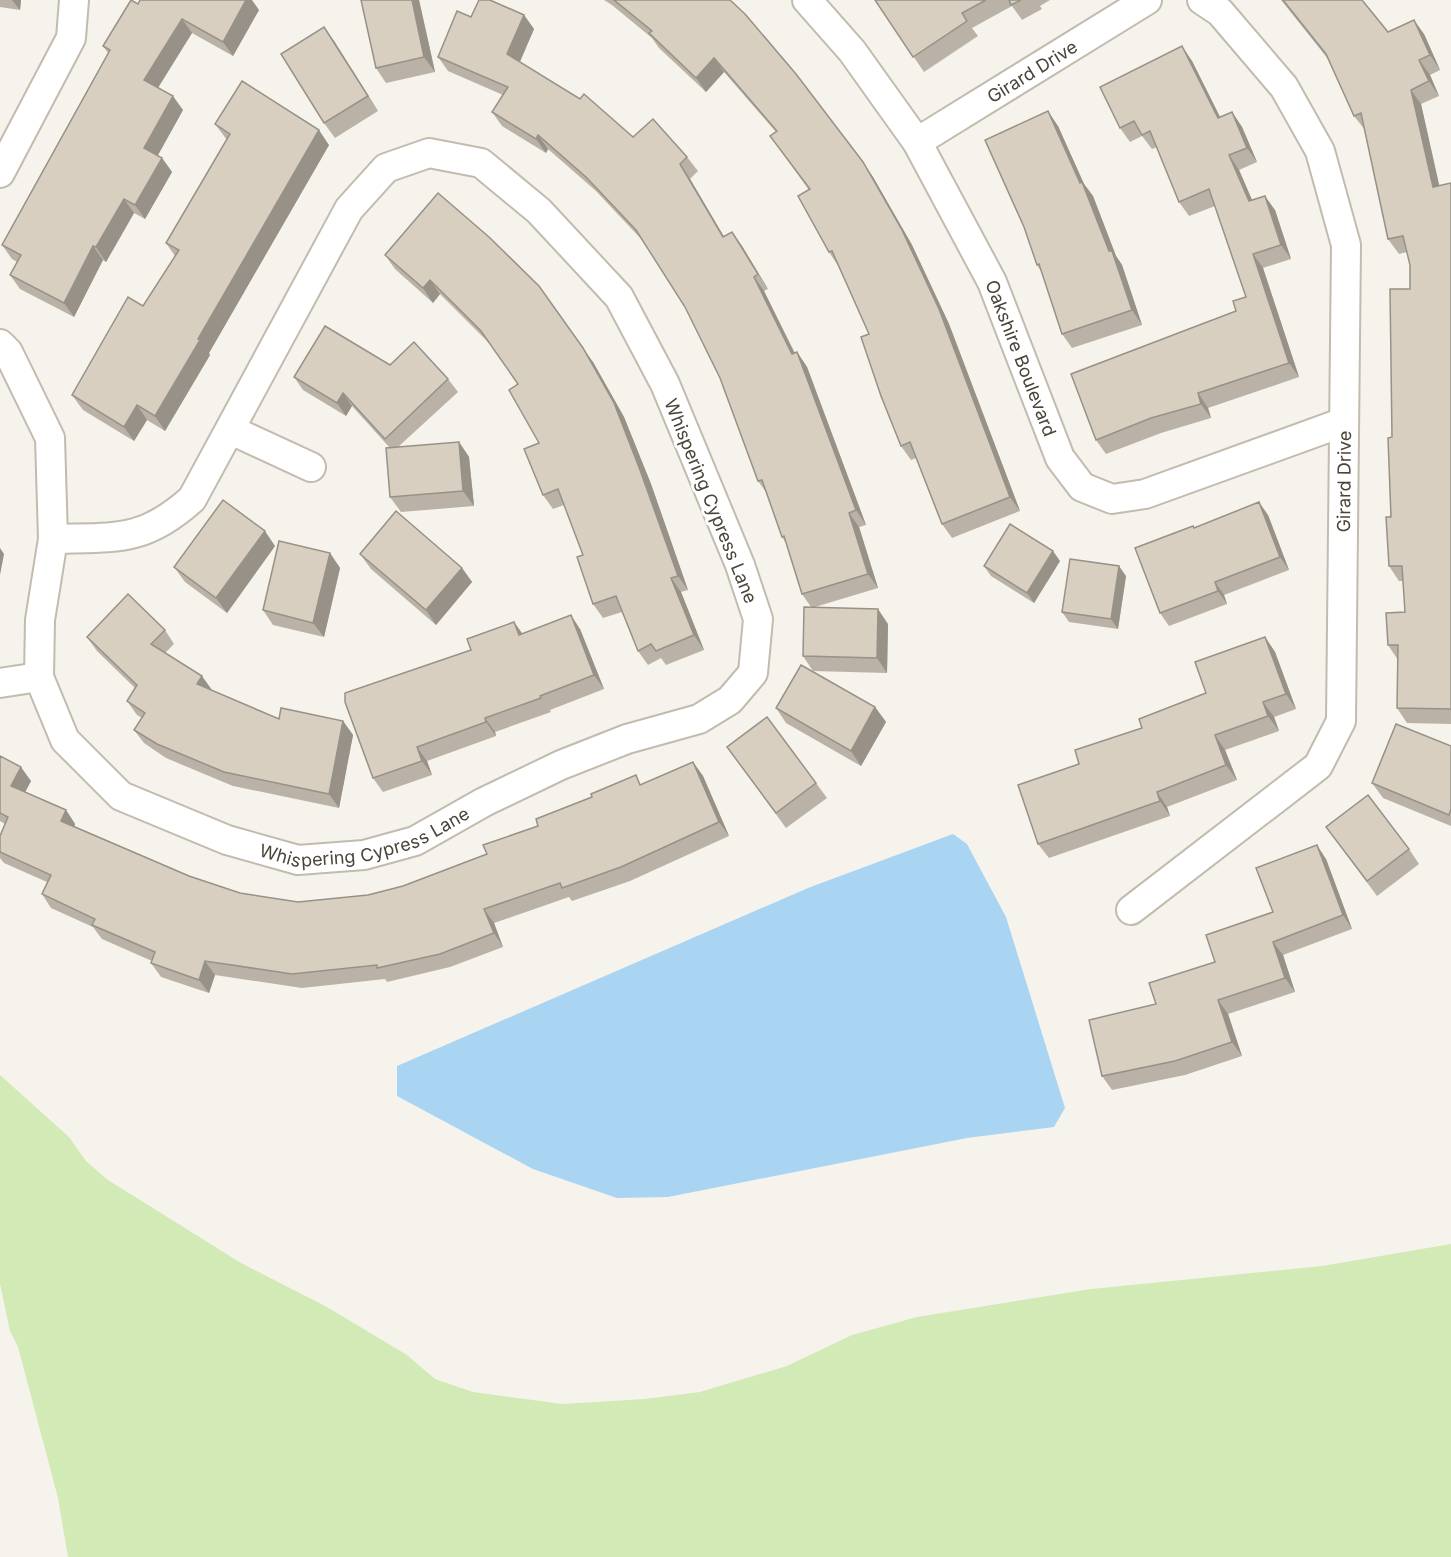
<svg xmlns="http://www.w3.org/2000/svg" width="1451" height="1557" viewBox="0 0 1451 1557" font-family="Inter,sans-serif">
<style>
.green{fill:#d2eab5}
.water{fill:#a9d4f2}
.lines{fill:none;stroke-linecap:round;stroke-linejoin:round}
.minor-casing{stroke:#c2bbae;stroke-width:32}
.minor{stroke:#fff;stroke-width:28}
.wall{fill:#bab2a6}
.shaded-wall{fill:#979187}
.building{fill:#d8cfc1;stroke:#979187;stroke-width:1.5}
.labels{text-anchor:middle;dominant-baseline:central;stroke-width:6;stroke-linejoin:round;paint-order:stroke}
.street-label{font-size:18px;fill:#4b4439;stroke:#fff}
</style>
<rect width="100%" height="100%" fill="#f6f3ec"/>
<!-- green -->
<path class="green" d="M0,1075L69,1137L86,1161L108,1180L241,1263L327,1307L407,1355L435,1379L473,1392L562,1404L645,1399L700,1392L787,1366L852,1335L917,1317L1091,1289L1322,1266L1451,1244V1557H68L58,1498L18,1347L10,1331L0,1284Z"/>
<!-- water -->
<path class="water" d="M953,834L967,844L1006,917L1065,1108L1054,1127L967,1138L668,1197L617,1198L533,1169L397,1096V1066L808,888Z"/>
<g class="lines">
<defs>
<g id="minor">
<path id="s1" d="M807,0L852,51L917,142L992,282L1060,458L1082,487L1112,499L1145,494L1344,422"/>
<path id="s2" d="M917,142L1147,0"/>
<path d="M0,173L71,38L74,0"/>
<path id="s3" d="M0,344L8,352L50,438L53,539L40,620L39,677L65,740L121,796L227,840L298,860L364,855L415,841L484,802L561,765L627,739L699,719L730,700L753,673L758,619L740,565L665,384L619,297L539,211L481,163L429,153L386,168L349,209L192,499C143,543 115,537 53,539"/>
<path d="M231,430L311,467"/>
<path d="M0,683L39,677"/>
<path id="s4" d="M1131,910L1318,766L1341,721L1346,245L1320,151L1284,87L1220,12L1202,0"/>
</g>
</defs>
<!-- minor casing -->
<use href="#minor" class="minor-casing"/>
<!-- minor -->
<use href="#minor" class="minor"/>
</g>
<!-- wall -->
<g class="wall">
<path d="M0,0H21L20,10L0,7Z"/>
<path d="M419,0L435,72L386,83L376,68Z"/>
<path d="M604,0H730L873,177L912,245L949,324L1020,511L952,538L942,524L916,458L911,460L901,446L869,334L839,267L829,252L809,190L770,136L776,132L724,72L706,92L659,48L652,38L612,5Z"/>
<path d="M875,0H1050L1040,6L1042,9L1022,20L1012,6L972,28L978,36L924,72Z"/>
<path d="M1281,0H1362L1388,32L1424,34L1440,70L1430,75L1439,96L1421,104L1439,186L1451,183V724L1407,723L1397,708L1398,660L1388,645L1405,612L1403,581H1399L1389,566L1392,437L1410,289V265L1407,252L1399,254L1388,239L1365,130L1354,116L1328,59Z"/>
<path d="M138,4L259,10L233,56L192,33L158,88L183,110L158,155L162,158L172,172L145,219L134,213L106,262L103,260L74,317L20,289L10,275L17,262L12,259L2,245L108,53L103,46Z"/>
<path d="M524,15L534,29L520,62L633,137L687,157L698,171L690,179L724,237L732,232L742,246L768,289L764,291L795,353L797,352L807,367L866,525L859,527L878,588L815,607L888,624L887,673L813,671L803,656L811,607L802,594L786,543L782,537L766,492L758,481L720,378L685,307L643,241L596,191L548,149L546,153L502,126L492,112L503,95L448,71L438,57L471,17Z"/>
<path d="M334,41L378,111L335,138L324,123Z"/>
<path d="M1192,61L1220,117L1232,112L1242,127L1257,162L1239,170L1252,200L1275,210L1291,259L1263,268L1299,377L1208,408L1211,418L1161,433L1106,454L1096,440L1236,311L1246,297L1215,206L1189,216L1179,202L1157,147L1152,149L1142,136L1130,142L1120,128Z"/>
<path d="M215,124L329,145L209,353L210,355L165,431L147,420L134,441L83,410L72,395L143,306L175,256L166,243L227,140Z"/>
<path d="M1058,126L1084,184L1093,196L1116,256L1122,265L1142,325L1072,348L1062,334L1041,271L1037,265Z"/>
<path d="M385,255L593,362L624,417L651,484L688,590L681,592L704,650L666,665L661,658L648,665L638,651L622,612L603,618L593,604L583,555L564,505L553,509L543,495L539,443L518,384L491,345L440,294L433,303L395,269Z"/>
<path d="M390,365L448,379L458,392L398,447L459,442L469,457L474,506L401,512L390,497V448L352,406L346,416L303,390L294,377Z"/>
<path d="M1268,515L1289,570L1224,595L1227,604L1169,626L1160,613L1194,527Z"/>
<path d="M275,546L227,613L185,582L174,567Z"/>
<path d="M330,553L340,568L324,637L273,625L263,610Z"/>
<path d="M360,554L462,568L472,582L436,625L371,569Z"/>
<path d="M1060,561L1034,603L991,576L984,566Z"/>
<path d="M1126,576L1118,629L1069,622L1062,612Z"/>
<path d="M514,622L522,634L580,629L604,689L550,710L551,712L495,732L496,736L427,761L432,775L383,792L373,778L471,650Z"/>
<path d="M165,630L174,644L165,653L211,690L279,719L343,721L353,735L339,808L233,786L166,758L144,743L134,730L142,718L137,715L127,701L135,688L97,651L87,637Z"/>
<path d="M1265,637L1275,652L1296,709L1274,717L1279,731L1225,750L1237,780L1167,807L1170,816L1049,858L1038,844L1079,764L1142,728L1206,693Z"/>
<path d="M875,707L886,722L861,766L786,723L776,708Z"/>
<path d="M1451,746V826L1383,798L1372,783Z"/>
<path d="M727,747L816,783L827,798L786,828Z"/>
<path d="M0,756L31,781L25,792L66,810L75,824L74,827L189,876L240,893L298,902L368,895L403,886L487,854L538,826L642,785L693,762L703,776L729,836L630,881L572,901L569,897L494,923L503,947L450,967L387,982L385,979L302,988L215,975L209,993L161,977L151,963L152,961L102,939L93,927L51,908L42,894L47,882L4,863L0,858V835L5,824L0,821Z"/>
<path d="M1326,827L1409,849L1419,864L1377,896Z"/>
<path d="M1326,859L1352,929L1283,955L1295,992L1228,1014L1242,1056L1185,1075L1112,1090L1102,1076L1156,1004L1215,962L1273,912Z"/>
</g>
<!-- shaded-wall -->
<g class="shaded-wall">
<path d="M12,0H21L20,10Z"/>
<path d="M246,0H252L259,10L233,56L223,42Z"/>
<path d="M412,0H419L435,72L424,57Z"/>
<path d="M524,15L534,29L517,68L507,54Z"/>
<path d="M182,19L192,33L154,94L144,80Z"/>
<path d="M1414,20L1424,34L1440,70L1430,55Z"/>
<path d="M324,27L334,41L378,111L368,96Z"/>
<path d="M1182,46L1192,61L1228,133L1218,118Z"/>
<path d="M714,58L724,72L706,92L696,78Z"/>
<path d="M1419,60L1430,75L1439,96L1429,81Z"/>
<path d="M1411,90L1421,104L1443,202L1433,187Z"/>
<path d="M173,96L183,110L154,162L144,148Z"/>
<path d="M1048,111L1058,126L1084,184L1093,196L1116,256L1122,265L1142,325L1132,310L1080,183Z"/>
<path d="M1232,112L1242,127L1257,162L1247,148Z"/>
<path d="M319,130L329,145L209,353L210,355L165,431L155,416L198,339Z"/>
<path d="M538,135L548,149L546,153L536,139Z"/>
<path d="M1229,155L1239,170L1259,216L1249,201Z"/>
<path d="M162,158L172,172L145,219L135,205Z"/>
<path d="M863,162L873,177L912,245L949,324L1020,511L1010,497Z"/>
<path d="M680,164L690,179L733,252L723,237Z"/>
<path d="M1265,196L1275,210L1291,259L1281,245Z"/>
<path d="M124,199L134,213L106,262L96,247Z"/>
<path d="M732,232L742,246L768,289L758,274Z"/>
<path d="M93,246L103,260L74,317L64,303Z"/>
<path d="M1253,254L1263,268L1299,377L1289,363Z"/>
<path d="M754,277L764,291L802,369L792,354Z"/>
<path d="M430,280L440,294L433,303L423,288Z"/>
<path d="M583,348L593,362L624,417L651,484L688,590L678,576Z"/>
<path d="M797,352L807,367L866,525L856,510Z"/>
<path d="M343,393L352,406L346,416L337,403Z"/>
<path d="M1198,393L1208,408L1211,418L1201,404Z"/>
<path d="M137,405L147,420L134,441L124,427Z"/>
<path d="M459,442L469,457L474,506L463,491Z"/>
<path d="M1259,502L1268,515L1289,570L1280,557Z"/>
<path d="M849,513L859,527L878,588L868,574Z"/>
<path d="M265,531L275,546L227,613L216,598Z"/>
<path d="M0,548L4,554L0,575Z"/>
<path d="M1053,551L1060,561L1034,603L1027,593Z"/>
<path d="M330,553L340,568L324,637L313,623Z"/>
<path d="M1119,566L1126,576L1118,629L1111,619Z"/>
<path d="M462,568L472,582L436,625L426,610Z"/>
<path d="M671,578L681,592L704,650L694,635Z"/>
<path d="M1215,582L1224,595L1227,604L1218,591Z"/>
<path d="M878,609L888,624L887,673L877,658Z"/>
<path d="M571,615L580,629L604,689L594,675Z"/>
<path d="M514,622L524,636L519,635Z"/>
<path d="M1265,637L1275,652L1296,709L1286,694Z"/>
<path d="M202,676L212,690L197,684Z"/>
<path d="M1263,702L1274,717L1279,731L1268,716Z"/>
<path d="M875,707L886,722L861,766L851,751Z"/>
<path d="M485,718L495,732L496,736L486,722Z"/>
<path d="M343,721L353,735L339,808L329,794Z"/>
<path d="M1215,735L1225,750L1237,780L1226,765Z"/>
<path d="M417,747L427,761L432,775L422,761Z"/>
<path d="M693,762L703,776L729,836L719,822Z"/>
<path d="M21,767L31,781L21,800L11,786Z"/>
<path d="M1157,792L1167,807L1170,816L1160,801Z"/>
<path d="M66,810L75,824L71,835L61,821Z"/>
<path d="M1317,845L1326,859L1352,929L1343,915Z"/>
<path d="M484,909L494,923L503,947L494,933Z"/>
<path d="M1273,942L1283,955L1295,992L1285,978Z"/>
<path d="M205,961L215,975L209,993L199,980Z"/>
<path d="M1218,1000L1228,1014L1242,1056L1232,1042Z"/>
</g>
<!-- building -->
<g class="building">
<path d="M131,0L138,4L140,0H246L223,42L182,19L144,80L173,96L144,148L162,158L135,205L124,199L96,247L93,246L64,303L10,275L21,255L2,245L110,50L103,46Z"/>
<path d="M361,0H412L424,57L376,68Z"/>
<path d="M479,0H490L524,15L507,54L580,99L584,94L633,137L653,119L687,157L680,164L723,237L732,232L758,274L754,277L792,354L797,352L856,510L849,513L868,574L802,594L784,536L782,537L762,480L758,481L720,378L685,307L636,230L586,177L538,135L536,139L492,112L508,87L438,57L457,11L471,17Z"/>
<path d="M614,0H730L745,14L796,74L863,162L902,230L939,309L1010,497L942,524L910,442L901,446L881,396L861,337L869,334L832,251L829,252L798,196L810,189L770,136L777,131L714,58L696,78L649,33L652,31Z"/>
<path d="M875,0H986L962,13L967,21L913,57Z"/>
<path d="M1009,0H1021L1011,5Z"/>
<path d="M1283,0H1362L1388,32L1414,20L1430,55L1419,60L1429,81L1411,90L1433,187L1451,183V709L1397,708L1398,645H1388L1386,613L1405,612L1402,566H1389L1386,517H1391L1388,438L1392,437L1390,289H1410V265L1403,236L1388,239L1361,113L1354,116L1326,54Z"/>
<path d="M324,27L368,96L324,123L281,54Z"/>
<path d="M1182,46L1218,118L1232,112L1247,148L1229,155L1249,201L1265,196L1281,245L1253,254L1289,363L1198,393L1201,404L1151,418L1096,440L1071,374L1236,311L1233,301L1246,297L1209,189L1179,202L1150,131L1142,135L1134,121L1120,128L1100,87Z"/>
<path d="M242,81L319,130L198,339L200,340L155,416L137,405L124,427L72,395L128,297L143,306L179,250L166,243L230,134L215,124Z"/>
<path d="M1048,111L1080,183L1082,182L1109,251H1112L1132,310L1062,334L1039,264L1037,265L1024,227L985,140Z"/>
<path d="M438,193L489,237L539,286L583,348L614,403L640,470L678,576L671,578L694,635L656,651L651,644L638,651L616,596L593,604L577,557L583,555L558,489L543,495L524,449L539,443L509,390L518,384L481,331L430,280L423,288L385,255Z"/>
<path d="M325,326L390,365L414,342L448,379L385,439L343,393L337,403L294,377Z"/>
<path d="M459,442L463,491L390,497L386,448Z"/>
<path d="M223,500L265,531L216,598L174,567Z"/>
<path d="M1259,502L1280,557L1215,582L1218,591L1160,613L1135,548L1193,526L1194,528Z"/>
<path d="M396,511L462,568L426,610L360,554Z"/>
<path d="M1010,524L1053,551L1027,593L984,566Z"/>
<path d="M279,541L330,553L313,623L263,610Z"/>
<path d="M1070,559L1119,566L1111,619L1062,612Z"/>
<path d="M128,594L165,630L151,644L202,676L197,684L279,719L281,708L343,721L329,794L224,772L157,744L134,730L145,713L127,701L137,685L87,637Z"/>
<path d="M804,607L878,609L877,658L803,656Z"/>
<path d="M571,615L594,675L540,696L541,698L485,718L486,722L417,747L422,761L373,778L345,702V693L471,650L467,639L514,622L519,635Z"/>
<path d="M1265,637L1286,694L1263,702L1268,716L1215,735L1226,765L1157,792L1160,801L1038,844L1018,785L1079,764L1075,750L1142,728L1139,719L1206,693L1195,662Z"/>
<path d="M801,665L875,707L851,751L776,708Z"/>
<path d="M767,717L816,783L776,813L727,747Z"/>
<path d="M1396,724L1451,746V809L1449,815L1372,783Z"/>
<path d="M0,756L21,767L11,786L66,810L61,821L189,876L240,893L298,902L368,895L403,886L487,854L483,845L538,826L536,819L592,797L591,794L636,775L640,785L693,762L719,822L621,867L562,888L560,883L484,909L494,933L440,954L377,968V965L292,974L205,961L199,980L151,963L155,952L92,925L95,919L42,894L51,875L0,852V836L8,817L0,813Z"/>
<path d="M1368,795L1409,849L1367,881L1326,827Z"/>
<path d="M1317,845L1343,915L1273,942L1285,978L1218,1000L1232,1042L1175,1061L1102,1076L1089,1020L1156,1004L1149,983L1215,962L1206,935L1273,912L1256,868Z"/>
</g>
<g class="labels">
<!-- street labels -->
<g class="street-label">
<text stroke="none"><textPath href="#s2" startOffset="135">Girard Drive</textPath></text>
<text stroke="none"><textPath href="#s1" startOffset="420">Oakshire Boulevard</textPath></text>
<text stroke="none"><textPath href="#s4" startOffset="526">Girard Drive</textPath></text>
<text transform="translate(711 501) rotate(68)">Whispering Cypress Lane</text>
<text stroke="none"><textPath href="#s3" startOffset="753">Whispering Cypress Lane</textPath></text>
</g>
</g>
</svg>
